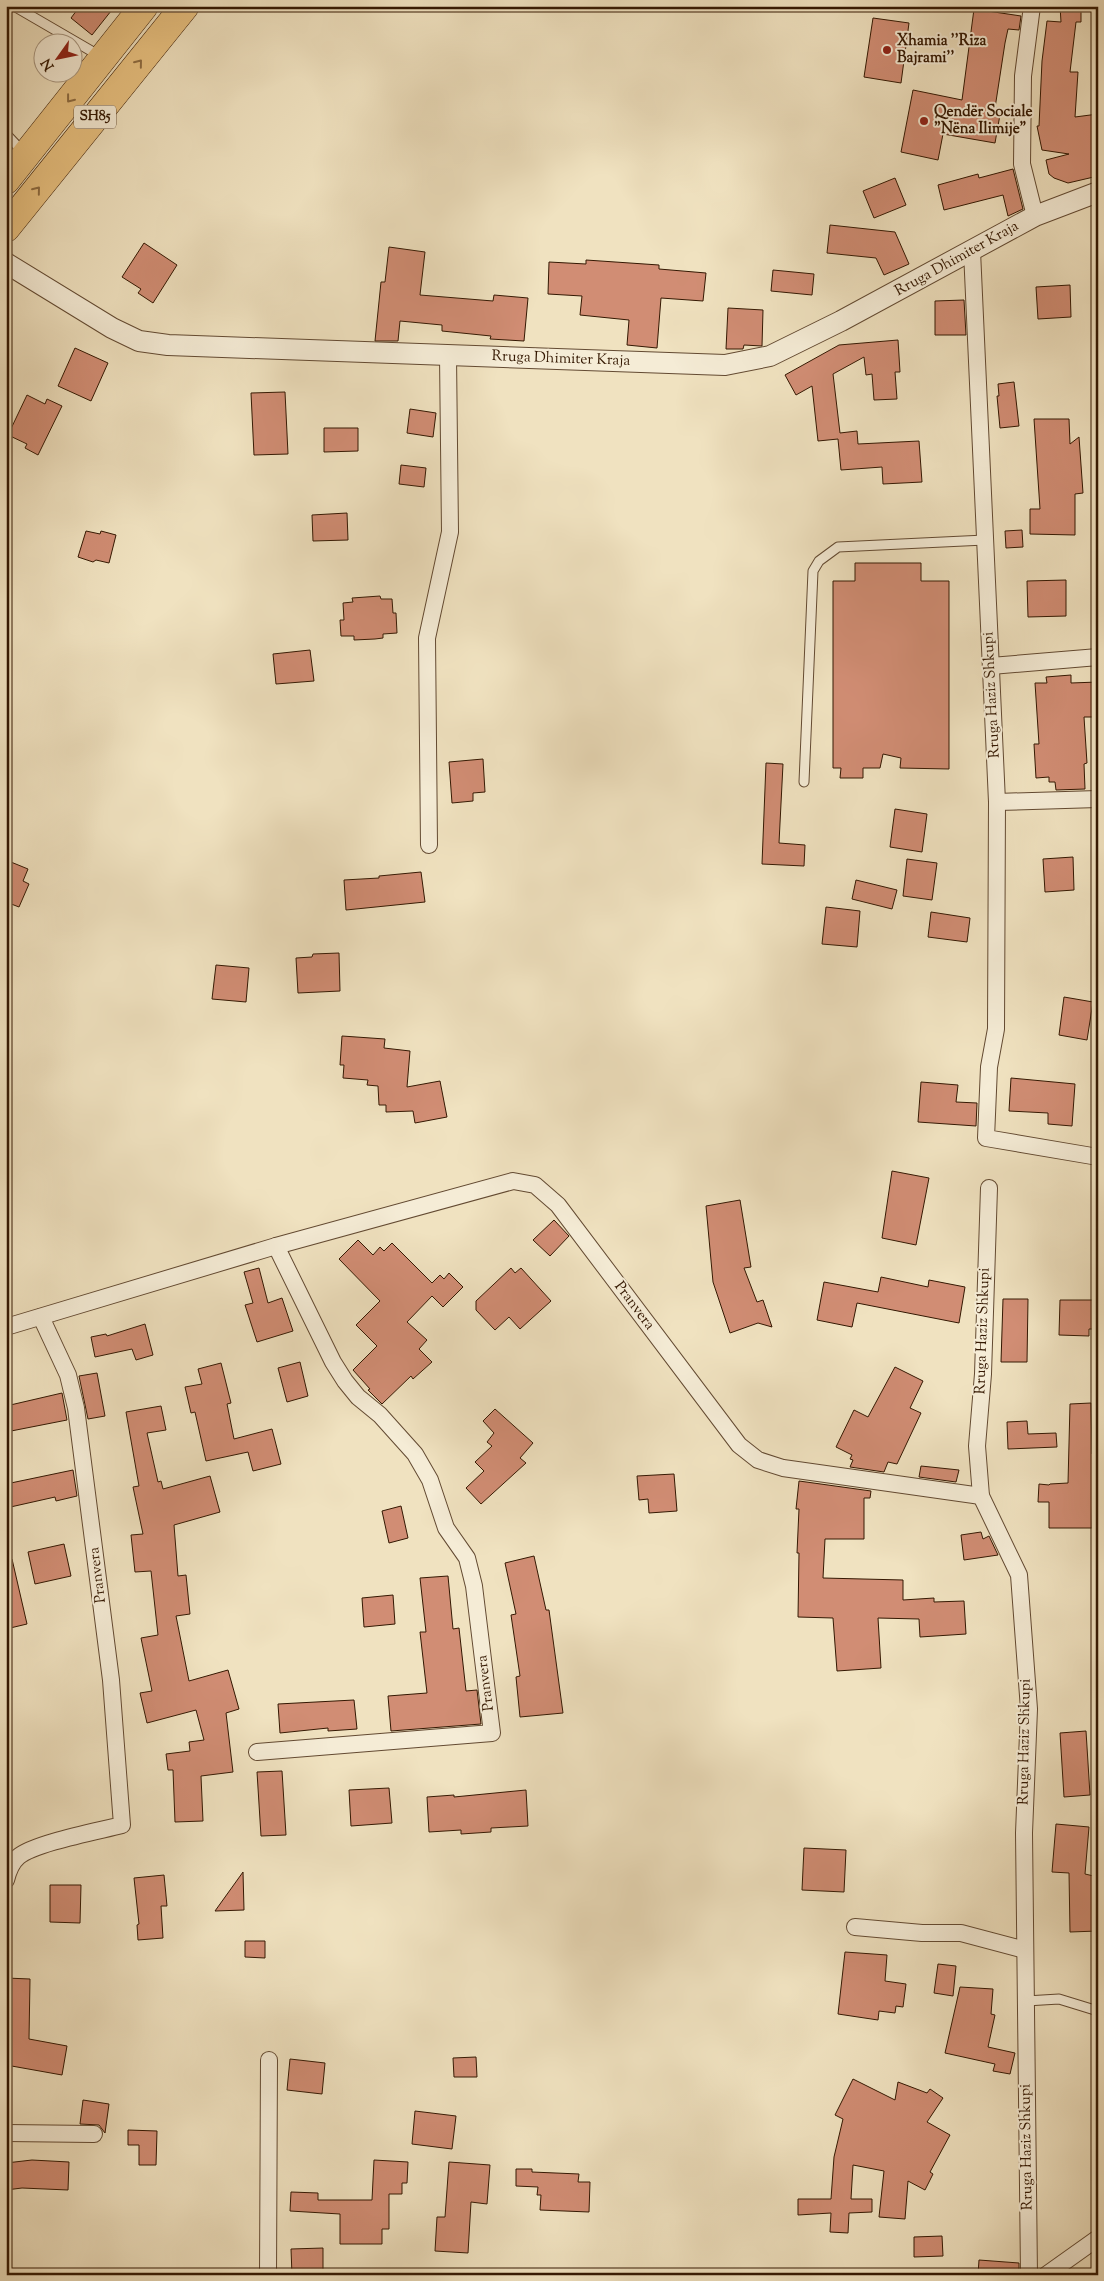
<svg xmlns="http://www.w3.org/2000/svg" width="1104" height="2281" viewBox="0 0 1104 2281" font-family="'Sorts Mill Goudy',serif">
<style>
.building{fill:#d18d74;stroke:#341802}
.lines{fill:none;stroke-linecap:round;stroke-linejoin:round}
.service-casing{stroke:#634a32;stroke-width:11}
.minor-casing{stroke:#634a32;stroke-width:18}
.tertiary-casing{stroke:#634a32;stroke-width:22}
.trunk-casing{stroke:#341802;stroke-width:29}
.service{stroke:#f5ecd6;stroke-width:9}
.minor{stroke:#f5ecd6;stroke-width:16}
.tertiary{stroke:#f5ecd6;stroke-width:20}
.trunk{stroke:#e8c180;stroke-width:28}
.oneway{stroke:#8e6c41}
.poi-dot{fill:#8f2418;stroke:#f5ecd6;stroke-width:2}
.labels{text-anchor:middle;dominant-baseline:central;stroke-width:4;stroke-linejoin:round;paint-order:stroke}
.shield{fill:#f5ecd6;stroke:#6e5842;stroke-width:1}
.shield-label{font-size:14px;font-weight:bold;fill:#341802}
.poi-label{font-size:15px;font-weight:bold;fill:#341802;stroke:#f5ecd6;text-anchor:start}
.street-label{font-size:15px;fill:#341802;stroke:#f5ecd6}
</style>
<rect width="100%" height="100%" fill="#f0e2c0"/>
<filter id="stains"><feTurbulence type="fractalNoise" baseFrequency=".004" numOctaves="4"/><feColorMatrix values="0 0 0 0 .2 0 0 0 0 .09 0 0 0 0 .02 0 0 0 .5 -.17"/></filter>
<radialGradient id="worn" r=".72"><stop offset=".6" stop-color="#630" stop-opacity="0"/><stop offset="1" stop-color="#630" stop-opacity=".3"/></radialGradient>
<!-- building -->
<g class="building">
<path d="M80,6H115L92,35L71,18Z"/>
<path d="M1060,6H1081V22H1076L1070,72H1078L1075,117L1098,114V176L1068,183L1054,178L1049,174L1046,160L1069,154L1042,150L1037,126H1039L1042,61L1047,21L1061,22Z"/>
<path d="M974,9L1021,16L1019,30L1008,29L1005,43L995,108L1001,109L995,143L943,134L938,160L901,152L913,90L962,100Z"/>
<path d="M873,18L909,23L901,83L864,77Z"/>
<path d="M1013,169L1023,209L1008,216L1003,195L944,210L938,185L978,174L979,178Z"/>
<path d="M895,178L906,205L874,218L863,191Z"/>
<path d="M830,225L895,232L909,264L884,275L876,258L827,253Z"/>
<path d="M144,243L177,265L153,303L138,293L141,289L122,277Z"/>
<path d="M389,247L425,252L420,295L493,301L494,295L528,298L524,341L490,339L491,336L442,331V325L400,321L398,341H375L381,282H385Z"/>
<path d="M586,260L659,265V269L706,273L703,301L661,298L657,348L627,345L629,320L580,315L582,296L548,294L549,262L586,264Z"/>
<path d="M773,270L814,274L812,295L771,291Z"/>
<path d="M1070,285L1071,317L1038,319L1036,287Z"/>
<path d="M964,300L966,335H935V301Z"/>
<path d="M728,308L763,310L762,346L744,345L743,349H726Z"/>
<path d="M898,340L900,372H895L897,399L874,400L872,374L866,375L864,357L833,374L840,433L857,431L858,444L919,441L922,482L883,484L882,467L841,470L838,439L818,441L812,386L796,395L785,375L839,345Z"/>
<path d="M75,348L108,363L91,401L58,386Z"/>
<path d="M1014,382L1019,426L1000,428L997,396H999L998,384Z"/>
<path d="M285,392L288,454L254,455L251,393Z"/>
<path d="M27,395L45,404L47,399L62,406L38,455L25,448L27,444L8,435Z"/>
<path d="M410,409L436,413L433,437L407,433Z"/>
<path d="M1034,419H1069L1070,444L1079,437L1083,493L1075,494V535L1030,534V509H1040Z"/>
<path d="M324,428H358V451L324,452Z"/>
<path d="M401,465L426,468L424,487L399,484Z"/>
<path d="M347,513L348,540L313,541L312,515Z"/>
<path d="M1022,530L1023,547L1006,548L1005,531Z"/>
<path d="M86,531L100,534L101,531L116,535L109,563L96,560L93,562L78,557Z"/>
<path d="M855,563H921V581H949V769L900,768L901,758L883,754L880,768H863V778H840L841,768H833V581H855Z"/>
<path d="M1066,580V616L1028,617L1027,581Z"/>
<path d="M380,596L381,599H392L393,613H396L397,633L383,634V638L375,639L354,640V636H341L340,620H344L343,603L353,602L352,598Z"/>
<path d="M310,650L314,681L276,684L273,654Z"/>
<path d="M1071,675V683L1098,682V717H1084L1087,763L1084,764L1085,789L1056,790L1055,782H1049V777L1036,778L1034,744H1039L1035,683H1047L1046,677Z"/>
<path d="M483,759L485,792L473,793V801L452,803L449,762Z"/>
<path d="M766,763L783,764L779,843L805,845L804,866L762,864Z"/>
<path d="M895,809L927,814L922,852L890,847Z"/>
<path d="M1073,857L1074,890L1045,892L1043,859Z"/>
<path d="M907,859L937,863L932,900L903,896Z"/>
<path d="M6,860L28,869L23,881L29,884L19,907L6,902Z"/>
<path d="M421,872L425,902L346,910L344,880L379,878V876Z"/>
<path d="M856,880L897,890L892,909L852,899Z"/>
<path d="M826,907L860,911L857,947L822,944Z"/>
<path d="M931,912L970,918L967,942L928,937Z"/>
<path d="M339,953L340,991L298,993L296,958L312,957L313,954Z"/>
<path d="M216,965L249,968L246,1002L212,999Z"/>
<path d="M1064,997L1093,1002L1087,1040L1059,1035Z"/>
<path d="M342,1036L385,1039L384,1048L410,1051L407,1087L440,1081L447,1117L415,1123L413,1111L386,1112V1105H379L378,1086L367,1085L368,1080L343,1078L344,1065H340Z"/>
<path d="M1011,1078L1075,1084L1072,1126L1048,1124V1113L1009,1111Z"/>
<path d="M921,1082L958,1085L956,1102L977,1103L976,1126L918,1122Z"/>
<path d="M892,1171L929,1178L916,1245L882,1238Z"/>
<path d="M740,1200L751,1267L744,1268L757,1302L763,1300L772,1327L758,1323L730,1333L713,1282L706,1206Z"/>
<path d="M554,1220L569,1236L550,1256L533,1240Z"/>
<path d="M358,1240L373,1255L380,1247L384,1251L392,1243L432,1283L440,1275L444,1279L449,1273L463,1287L443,1307L432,1296L407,1322L427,1340L419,1349L432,1362L413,1379L411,1376L382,1404L368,1390L370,1389L353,1370L377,1346L356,1325L380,1301L339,1259Z"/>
<path d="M259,1268L268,1303L282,1298L293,1331L257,1342L245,1305L253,1303L244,1272Z"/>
<path d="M511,1268L515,1273L521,1268L551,1301L520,1329L509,1317L495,1330L476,1310V1301Z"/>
<path d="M881,1277L928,1287L929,1280L965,1287L959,1323L857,1303L852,1327L817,1320L824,1282L878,1292Z"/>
<path d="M1003,1299H1028L1027,1362H1001Z"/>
<path d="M1060,1300H1098V1329H1089V1336L1059,1335Z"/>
<path d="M145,1324L153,1355L136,1360L132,1349L95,1357L91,1337L106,1334L107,1336Z"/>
<path d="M300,1362L308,1396L287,1402L278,1368Z"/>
<path d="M221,1363L231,1403L227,1404L234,1439L272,1429L281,1464L253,1471L248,1452L206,1461L195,1412L191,1413L185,1387L202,1384L198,1369Z"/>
<path d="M895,1367L923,1381L910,1408L921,1413L897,1464L888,1462L884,1472L850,1467L853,1460L850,1459L852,1455L836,1447L854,1410L868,1417Z"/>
<path d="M97,1373L105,1416L88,1419L79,1376Z"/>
<path d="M62,1393L67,1420L6,1432V1406Z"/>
<path d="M1091,1403L1092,1454H1098V1485L1093,1484L1092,1528H1049V1502H1038L1039,1484L1049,1485L1050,1484L1068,1483L1070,1404Z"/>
<path d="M161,1406L166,1430L147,1433L158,1482L161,1481L163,1489L210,1476L220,1512L174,1525L178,1576L186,1575L190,1614L176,1616L189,1681L228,1670L239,1709L226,1713L233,1772L201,1776L203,1821L175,1822L173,1770H168L166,1754L190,1751L189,1742L204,1740L196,1710L147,1723L140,1693L152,1691L141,1638L158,1635L151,1571L135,1572L131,1535L143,1534L133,1487L139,1486L126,1412Z"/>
<path d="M495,1409L533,1443L520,1458L526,1463L481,1504L466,1488L484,1471L475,1462L492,1446L487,1442L494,1433L483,1421Z"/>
<path d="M1027,1421L1028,1434L1056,1433L1057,1447L1008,1449L1007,1422Z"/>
<path d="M921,1466L959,1470L956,1482L919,1477Z"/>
<path d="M73,1470L77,1496L56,1501L55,1497L6,1508V1484Z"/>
<path d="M674,1474L677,1511L649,1513L648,1499L639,1500L637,1476Z"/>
<path d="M799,1481L871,1491L870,1498H864V1539H825L823,1578L903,1580V1600L934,1598V1602L964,1601L966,1634L920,1637L919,1619L878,1618L881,1668L837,1671L833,1618L798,1617L799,1553H797L799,1509H796Z"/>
<path d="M401,1506L408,1538L389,1543L382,1511Z"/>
<path d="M981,1532L983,1539L989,1536L998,1555L964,1560L961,1535Z"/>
<path d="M64,1544L71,1576L35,1584L28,1552Z"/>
<path d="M534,1556L546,1610H549L563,1713L520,1717L516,1677L520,1676L511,1615L516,1614L505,1563Z"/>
<path d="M12,1559L27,1624L6,1629V1560Z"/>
<path d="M448,1576L453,1629L459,1628L466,1691L477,1690L481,1724L391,1731L388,1696L427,1693L420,1632H426L420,1578Z"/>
<path d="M393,1595L395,1624L364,1627L362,1598Z"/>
<path d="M354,1700L357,1729L328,1731V1728L280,1733L278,1704Z"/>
<path d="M1086,1731L1090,1795L1064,1797L1060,1733Z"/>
<path d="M282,1771L286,1835L261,1836L257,1772Z"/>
<path d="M389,1788L392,1823L351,1826L349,1790Z"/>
<path d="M526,1790L528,1826L491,1828V1832L461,1834V1830L429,1832L427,1797L454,1795V1797Z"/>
<path d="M1056,1824L1089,1827L1085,1874L1098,1877V1931L1070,1932L1069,1873L1052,1872Z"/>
<path d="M804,1848L846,1850L844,1892L802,1890Z"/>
<path d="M243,1872L244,1910L215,1911Z"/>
<path d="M164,1875L167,1906H161L163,1938L138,1940L137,1925L139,1924L134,1878Z"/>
<path d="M50,1885H81L80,1923L50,1922Z"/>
<path d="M245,1941H265V1958L245,1957Z"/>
<path d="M845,1952L887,1955L885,1981L906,1984L903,2007L896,2006L895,2013L879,2011L878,2020L838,2014Z"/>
<path d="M938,1964L956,1966L953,1996L934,1993Z"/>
<path d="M6,1978L30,1979L29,2039L67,2046L62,2075L6,2065Z"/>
<path d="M960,1987L993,1989L991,2014L995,2015L988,2047L1015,2053L1010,2074L993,2071L995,2064L945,2053Z"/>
<path d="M476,2057L477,2077H454L453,2058Z"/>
<path d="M290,2059L325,2063L322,2094L287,2090Z"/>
<path d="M853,2079L895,2100L898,2082L927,2093L930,2089L943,2098L927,2122L950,2135L930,2172L933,2174L925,2190L908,2181L905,2219L879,2217L884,2171L853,2165L851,2199H872V2212L849,2213L848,2233L830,2232L831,2213L798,2215V2199H831L834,2157L843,2119L835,2115Z"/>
<path d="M83,2100L109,2104L105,2133L99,2125L80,2124Z"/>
<path d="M415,2111L456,2116L452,2149L412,2144Z"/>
<path d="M128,2130L157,2131L156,2165H139V2145H128Z"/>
<path d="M32,2160L69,2162L68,2190L22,2188L6,2190V2163Z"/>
<path d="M374,2160L408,2162L407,2183H402V2194H389V2229H382V2244H340V2214L290,2211L291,2192L318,2193V2200H372Z"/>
<path d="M449,2162L490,2165L487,2204L471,2202L468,2253L435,2251L437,2217H445Z"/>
<path d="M516,2169H532V2172L579,2174L578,2182H590L589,2212L540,2210L541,2195H537L538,2187L516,2186Z"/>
<path d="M942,2236L943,2256L914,2257V2237Z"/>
<path d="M323,2248V2275H292L291,2249Z"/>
<path d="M979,2260L1019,2263V2275H978Z"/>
</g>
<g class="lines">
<defs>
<g id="service">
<path d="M14,6L100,56"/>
<path d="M6,134L24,153"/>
<path d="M804,782L813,571L819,561L838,547L985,540"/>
<path d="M1026,2001L1059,1999L1098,2011"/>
</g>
<g id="minor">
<path d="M1032,6L1023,76L1022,164L1035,216"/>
<path d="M972,251L997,802L996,1029L989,1067L986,1138L1098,1157"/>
<path d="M991,666L1098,657"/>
<path d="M997,802L1098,799"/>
<path d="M429,845L427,638L450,532L448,356"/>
<path d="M989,1188L983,1374L977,1446L981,1496L1019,1575L1029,1709L1024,1833L1029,2275"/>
<path d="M6,1327L276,1246L513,1181L535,1185L558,1205L739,1445L758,1460L783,1468L981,1496"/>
<path d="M257,1752L492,1733L474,1586L467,1558L446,1528L430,1480L415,1454L380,1415L358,1397L345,1381L333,1362L276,1246"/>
<path d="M6,1880C8,1872 12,1862 18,1857C34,1843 99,1831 122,1825L111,1680L76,1408L68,1375L41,1317"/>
<path d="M855,1927L922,1933H961L1025,1950"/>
<path d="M6,2133L94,2134"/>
<path d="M268,2275L269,2060"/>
<path d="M1046,2275L1098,2238"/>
</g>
<path id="tertiary" d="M6,263L112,328L139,341L168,345L725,365L770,356L841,321L1035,216L1098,192"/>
<g id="trunk">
<path d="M6,180L144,6"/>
<path d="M6,228L185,6"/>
</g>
</defs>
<!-- service casing -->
<use href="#service" class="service-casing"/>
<!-- minor casing -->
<use href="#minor" class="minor-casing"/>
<!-- tertiary casing -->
<use href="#tertiary" class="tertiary-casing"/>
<!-- trunk casing -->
<use href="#trunk" class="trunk-casing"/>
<!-- service -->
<use href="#service" class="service"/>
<!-- minor -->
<use href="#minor" class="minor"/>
<!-- tertiary -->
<use href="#tertiary" class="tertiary"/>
<!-- trunk -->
<use href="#trunk" class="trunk"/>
</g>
<!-- one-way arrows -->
<defs><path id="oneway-chevron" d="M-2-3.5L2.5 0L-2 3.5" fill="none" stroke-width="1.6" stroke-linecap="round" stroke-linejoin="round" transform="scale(1.25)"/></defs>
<g class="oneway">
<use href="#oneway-chevron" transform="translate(139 63) rotate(-51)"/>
<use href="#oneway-chevron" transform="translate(70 99) rotate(128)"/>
<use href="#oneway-chevron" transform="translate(37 190) rotate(-51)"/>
</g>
<!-- markers -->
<g class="poi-dot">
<circle cx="887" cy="50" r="5"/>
<circle cx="924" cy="121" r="5"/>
</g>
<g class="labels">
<!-- shield labels -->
<rect class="shield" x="74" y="105.5" width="42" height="23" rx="4"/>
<g class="shield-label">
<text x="95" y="117">SH85</text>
</g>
<!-- poi labels -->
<g class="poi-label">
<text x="897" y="41">Xhamia ''Riza<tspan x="897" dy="17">Bajrami''</tspan></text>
<text x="934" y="112">Qendër Sociale<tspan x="934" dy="17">"Nëna Ilimije"</tspan></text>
</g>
<!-- street labels -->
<g class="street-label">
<text transform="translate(957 259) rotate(-29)">Rruga Dhimiter Kraja</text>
<text transform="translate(561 359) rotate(2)">Rruga Dhimiter Kraja</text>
<text transform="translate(992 695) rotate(-93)">Rruga Haziz Shkupi</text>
<text transform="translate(634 1306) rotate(53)">Pranvera</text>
<text transform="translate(983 1331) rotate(-88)">Rruga Haziz Shkupi</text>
<text transform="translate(98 1575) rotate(-97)">Pranvera</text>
<text transform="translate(486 1683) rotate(-97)">Pranvera</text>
<text transform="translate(1025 1742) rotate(-89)">Rruga Haziz Shkupi</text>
<text transform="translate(1027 2147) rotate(-91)">Rruga Haziz Shkupi</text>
</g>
</g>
<!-- margin -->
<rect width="1104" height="2281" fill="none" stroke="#f0e2c0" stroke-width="25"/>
<rect x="8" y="8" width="1089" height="2266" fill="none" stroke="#341802" stroke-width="2.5"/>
<rect x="12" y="12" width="1079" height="2256" fill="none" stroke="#341802"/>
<!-- north arrow -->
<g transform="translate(58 58) rotate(237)"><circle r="24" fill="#f5ecd6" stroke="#a89781"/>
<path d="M0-4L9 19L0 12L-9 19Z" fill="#8f2418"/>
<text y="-8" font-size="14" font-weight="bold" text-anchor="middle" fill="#341802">N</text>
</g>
<rect width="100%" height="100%" filter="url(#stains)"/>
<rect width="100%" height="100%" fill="url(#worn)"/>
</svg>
